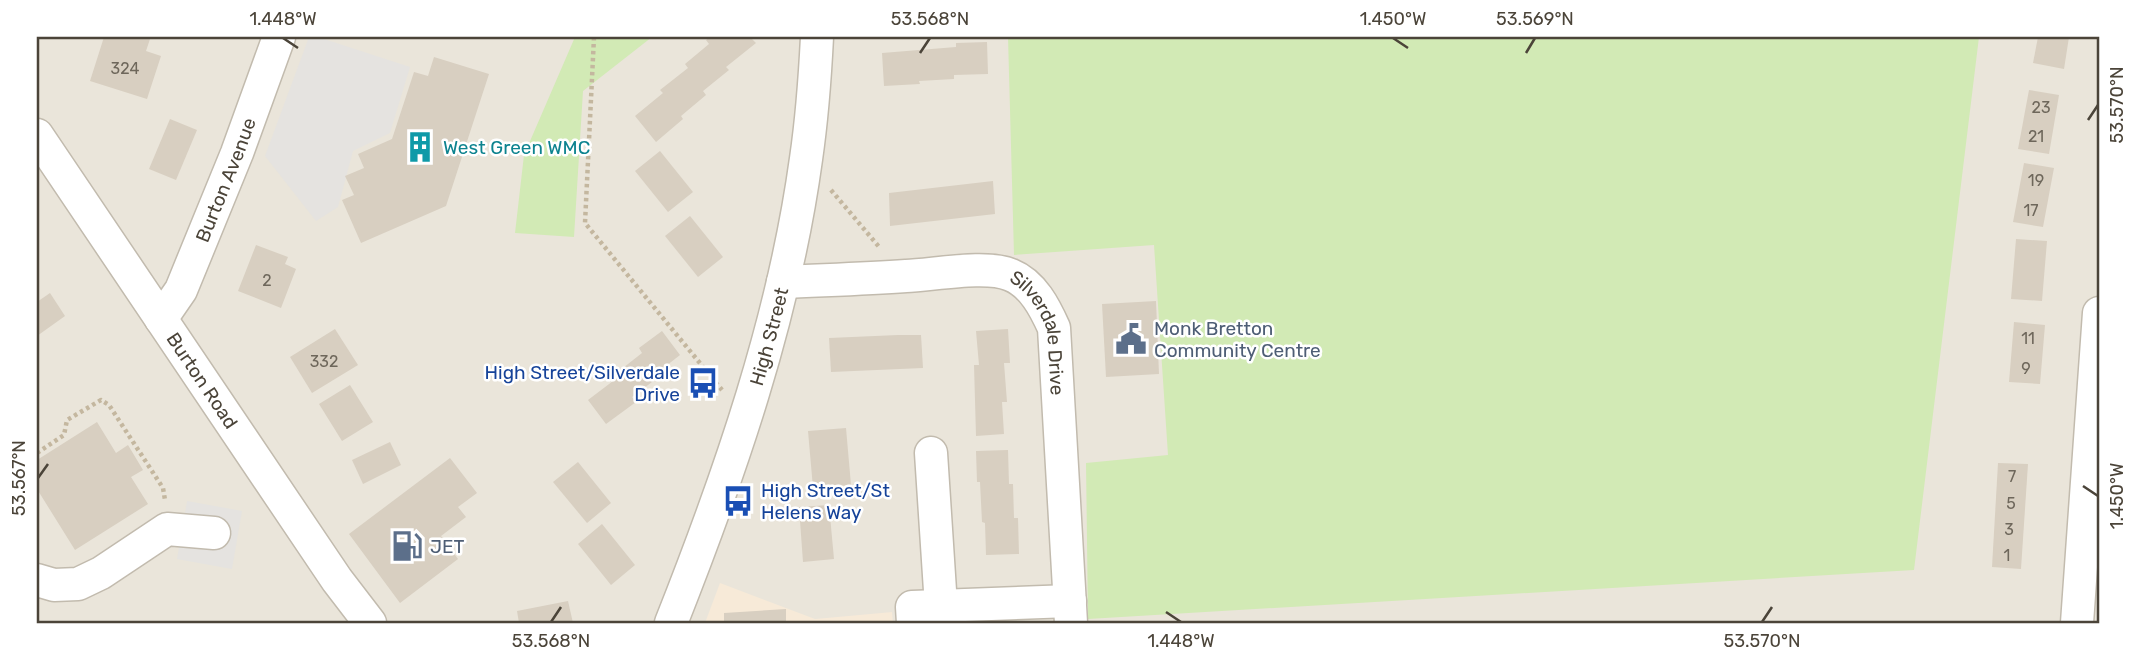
<svg xmlns="http://www.w3.org/2000/svg" width="2136" height="660" viewBox="0 0 2136 660" font-family="Rubik,sans-serif">
<style>
.residential{fill:#eae5da}
.commercial{fill:#f7ead8}
.green{fill:#d2eab5}
.parking{fill:#e5e3e0}
.building{fill:#d8cfc1}
.lines{fill:none;stroke-linecap:round;stroke-linejoin:round}
.minor-casing{stroke:#c2bbae;stroke-width:35}
.path{stroke:#c4b79f;stroke-width:4.5;stroke-dasharray:3.5 3.5;stroke-linecap:butt}
.minor{stroke:#fff;stroke-width:32}
.ticks{fill:none;stroke:#4b4439;stroke-width:2.5}
.labels{text-anchor:middle;dominant-baseline:central;stroke-width:5;stroke-linejoin:round;paint-order:stroke}
.number-label{font-size:16px;fill:#6e675b}
.culture-label{font-size:19px;fill:#0d838f;stroke:#fff;text-anchor:start}
.street-label{font-size:19px;fill:#4b4439;stroke:#fff}
.service-label{font-size:19px;fill:#4e5e75;stroke:#fff;text-anchor:start}
.transit-label{font-size:19px;fill:#164399;stroke:#fff;text-anchor:end}
.neatline{fill:none;stroke:#4b4439;stroke-width:2.5}
.ticks-label{font-size:18px;text-anchor:middle;fill:#4b4439}
</style>
<rect width="100%" height="100%" fill="#f6f3ec"/>
<!-- residential -->
<rect class="residential" x="37" y="37" width="2062" height="586"/>
<!-- commercial -->
<path class="commercial" d="M720,583L815,619L892,612L893,623H705Z"/>
<!-- green -->
<g class="green">
<path d="M575,37H652L583,91L574,237L515,233L524,155Z"/>
<path d="M1008,37H1979L1914,570L1088,619L1086,463L1168,455L1154,245L1014,255Z"/>
</g>
<!-- parking -->
<g class="parking">
<path d="M309,37H318L410,67L390,133L353,151L338,207L316,221L265,156Z"/>
<path d="M187,501L242,511L232,569L177,559Z"/>
</g>
<!-- building -->
<g class="building">
<path d="M104,37L150,39L146,51L161,56L147,99L90,81Z"/>
<path d="M710,37H750L756,43L726,67L729,70L703,91L706,95L681,116L683,119L656,142L635,116L663,93L660,90L688,68L685,64L709,44L706,40Z"/>
<path d="M2038,37H2069L2064,69L2033,63Z"/>
<path d="M987,42L988,74L954,75V79L919,81L920,84L884,86L882,53L956,47V43Z"/>
<path d="M434,57L489,74L446,206L361,243L342,200L354,195L345,176L364,168L358,154L392,139L414,72L428,76Z"/>
<path d="M2029,90L2059,95L2049,154L2018,149Z"/>
<path d="M170,119L197,130L176,180L149,169Z"/>
<path d="M660,151L693,192L668,212L635,171Z"/>
<path d="M2024,163L2054,168L2043,227L2013,222Z"/>
<path d="M993,181L995,214L890,226L889,193Z"/>
<path d="M690,216L723,257L698,277L665,236Z"/>
<path d="M2016,239L2047,241L2042,301L2011,299Z"/>
<path d="M256,245L288,257L285,264L296,269L281,308L238,291Z"/>
<path d="M50,293L65,316L37,336V302Z"/>
<path d="M1156,301L1159,374L1106,377L1102,304Z"/>
<path d="M2014,322L2045,325L2040,384L2009,382Z"/>
<path d="M335,329L358,365L312,393L290,357Z"/>
<path d="M1008,329L1010,363H1004L1007,402H1002L1004,434L976,436L974,365H979L976,331Z"/>
<path d="M662,331L680,355L657,373L660,376L632,397L636,402L606,424L588,400L617,378L614,375L642,353L639,348Z"/>
<path d="M898,335H921L923,368L831,372L829,338Z"/>
<path d="M350,385L373,422L342,441L319,404Z"/>
<path d="M97,422L116,453L128,445L143,470L131,477L148,504L75,550L37,489V460Z"/>
<path d="M846,428L851,485L813,488L808,431Z"/>
<path d="M390,442L401,465L363,484L352,460Z"/>
<path d="M1008,450L1009,484H1013L1014,518H1018L1019,554L986,555L985,523L982,522L980,482H977L976,451Z"/>
<path d="M450,458L477,493L458,507L466,517L441,536L458,559L400,603L349,534Z"/>
<path d="M578,462L611,503L587,523L553,482Z"/>
<path d="M1998,463L2028,464L2021,569L1992,567Z"/>
<path d="M829,505L834,559L803,562L799,507Z"/>
<path d="M602,524L635,565L611,585L578,544Z"/>
<path d="M568,601L573,623H519L517,611Z"/>
<path d="M786,609V623H724V613Z"/>
</g>
<g class="lines">
<defs>
<g id="minor">
<path id="s1" d="M37,135L337,580L370,623"/>
<path id="s2" d="M783,282C824,280 865,279 906,276C933,275 987,264 1011,275C1033,284 1045,308 1054,328L1071,623"/>
<path id="s3" d="M161,319L181,290L237,153L279,37"/>
<path d="M931,453L941,606"/>
<path d="M37,580L54,585L78,584L101,573L167,529L214,533"/>
<path id="s4" d="M671,623C730,474 784,319 806,159C812,118 815,77 817,37"/>
<path d="M913,623L912,607L1070,601"/>
<path d="M2077,623L2099,313"/>
</g>
</defs>
<!-- minor casing -->
<use href="#minor" class="minor-casing"/>
<!-- path -->
<g class="path">
<path d="M594,37L585,223L722,390"/>
<path d="M831,190L880,248"/>
<path d="M37,453L64,435L67,420L101,400L109,405L163,488L165,500"/>
</g>
<!-- minor -->
<use href="#minor" class="minor"/>
</g>
<!-- ticks -->
<path class="ticks" d="M283,38L298,48M1393,38L1408,48M920,53L930,38M1526,53L1535,38M2088,120L2098,105M38,478L48,464M2083,486L2098,496M1166,612L1181,622M551,622L561,607M1762,622L1772,607"/>
<!-- icons -->
<defs>
<symbol id="building-bare" viewBox="-9 -9 18 18"><path d="M-4-6H4V6H1V3H-1V6H-4ZM-2.5-4.3h1.7v1.8h-1.7ZM.8-4.3h1.7v1.8H.8ZM-2.5-1h1.7V.8h-1.7ZM.8-1h1.7V.8H.8Z" fill="#0f9aa8" stroke="#fff" stroke-width="2.5" paint-order="stroke"/></symbol>
<symbol id="civic-bare" viewBox="-9 -9 18 18"><path d="M-.6-6.5H3V-4.5H.6V-3L4-1V1h2V6H-6V1h2V-1L-.6-3ZM-1.2 2.5V6h2.4V2.5Z" fill="#5c6f8a" stroke="#fff" stroke-width="2.5" paint-order="stroke"/></symbol>
<symbol id="bus-bare" viewBox="-9 -9 18 18"><path d="M-5-6H5V4H4V6H2V4H-2V6H-4V4H-5ZM-3.5-4V0h7V-4ZM-3.5 1.2v1.5H-2V1.2ZM2 1.2v1.5H3.5V1.2Z" fill="#1a4fb4" stroke="#fff" stroke-width="2.5" paint-order="stroke"/></symbol>
<symbol id="fuel-bare" viewBox="-9 -9 18 18"><path d="M-5.5-6h7V0h2V4h1.3V-2.5L3-4.5l.8-.8L6-3V5H2.5V1h-1V6h-7ZM-4.2-4.7v3.2H.2V-4.7Z" fill="#5c6f8a" stroke="#fff" stroke-width="2.5" paint-order="stroke"/></symbol>
</defs>
<g fill-rule="evenodd">
<use href="#building-bare" x="398" y="125" width="44" height="44"/>
<use href="#civic-bare" x="1109" y="317" width="44" height="44"/>
<use href="#bus-bare" x="681" y="361" width="44" height="44"/>
<use href="#bus-bare" x="716" y="479" width="44" height="44"/>
<use href="#fuel-bare" x="385" y="524" width="44" height="44"/>
</g>
<g class="labels">
<!-- number labels -->
<g class="number-label">
<text x="125" y="68">324</text>
<text x="2041" y="107">23</text>
<text x="2036" y="136">21</text>
<text x="2036" y="180">19</text>
<text x="2031" y="210">17</text>
<text x="267" y="280">2</text>
<text x="2028" y="338">11</text>
<text x="324" y="361">332</text>
<text x="2026" y="368">9</text>
<text x="2012" y="476">7</text>
<text x="2011" y="503">5</text>
<text x="2009" y="529">3</text>
<text x="2007" y="555">1</text>
</g>
<!-- culture labels -->
<g class="culture-label">
<text x="443" y="147">West Green WMC</text>
</g>
<!-- street labels -->
<g class="street-label">
<text stroke="none"><textPath href="#s3" startOffset="154">Burton Avenue</textPath></text>
<text stroke="none"><textPath href="#s4" startOffset="303">High Street</textPath></text>
<text stroke="none"><textPath href="#s2" startOffset="298">Silverdale Drive</textPath></text>
<text stroke="none"><textPath href="#s1" startOffset="296">Burton Road</textPath></text>
</g>
<!-- service labels -->
<g class="service-label">
<text x="1154" y="328">Monk Bretton<tspan x="1154" dy="22">Community Centre</tspan></text>
<text x="430" y="546">JET</text>
</g>
<!-- transit labels -->
<g class="transit-label">
<text x="680" y="372">High Street/Silverdale<tspan x="680" dy="22">Drive</tspan></text>
<text x="761" y="490" text-anchor="start">High Street/St<tspan x="761" dy="22">Helens Way</tspan></text>
</g>
</g>
<!-- border -->
<rect width="2136" height="660" fill="none" stroke="#ffffff" stroke-width="77"/>
<rect x="38" y="38" width="2060" height="584" class="neatline"/>
<g class="ticks-label">
<text x="283" y="25">1.448°W</text>
<text x="930" y="25">53.568°N</text>
<text x="1393" y="25">1.450°W</text>
<text x="1535" y="25">53.569°N</text>
<text transform="translate(2117 105) rotate(-90)" y="6">53.570°N</text>
<text transform="translate(19 478) rotate(-90)" y="6">53.567°N</text>
<text transform="translate(2117 496) rotate(-90)" y="6">1.450°W</text>
<text x="551" y="647">53.568°N</text>
<text x="1181" y="647">1.448°W</text>
<text x="1762" y="647">53.570°N</text>
</g>
</svg>
